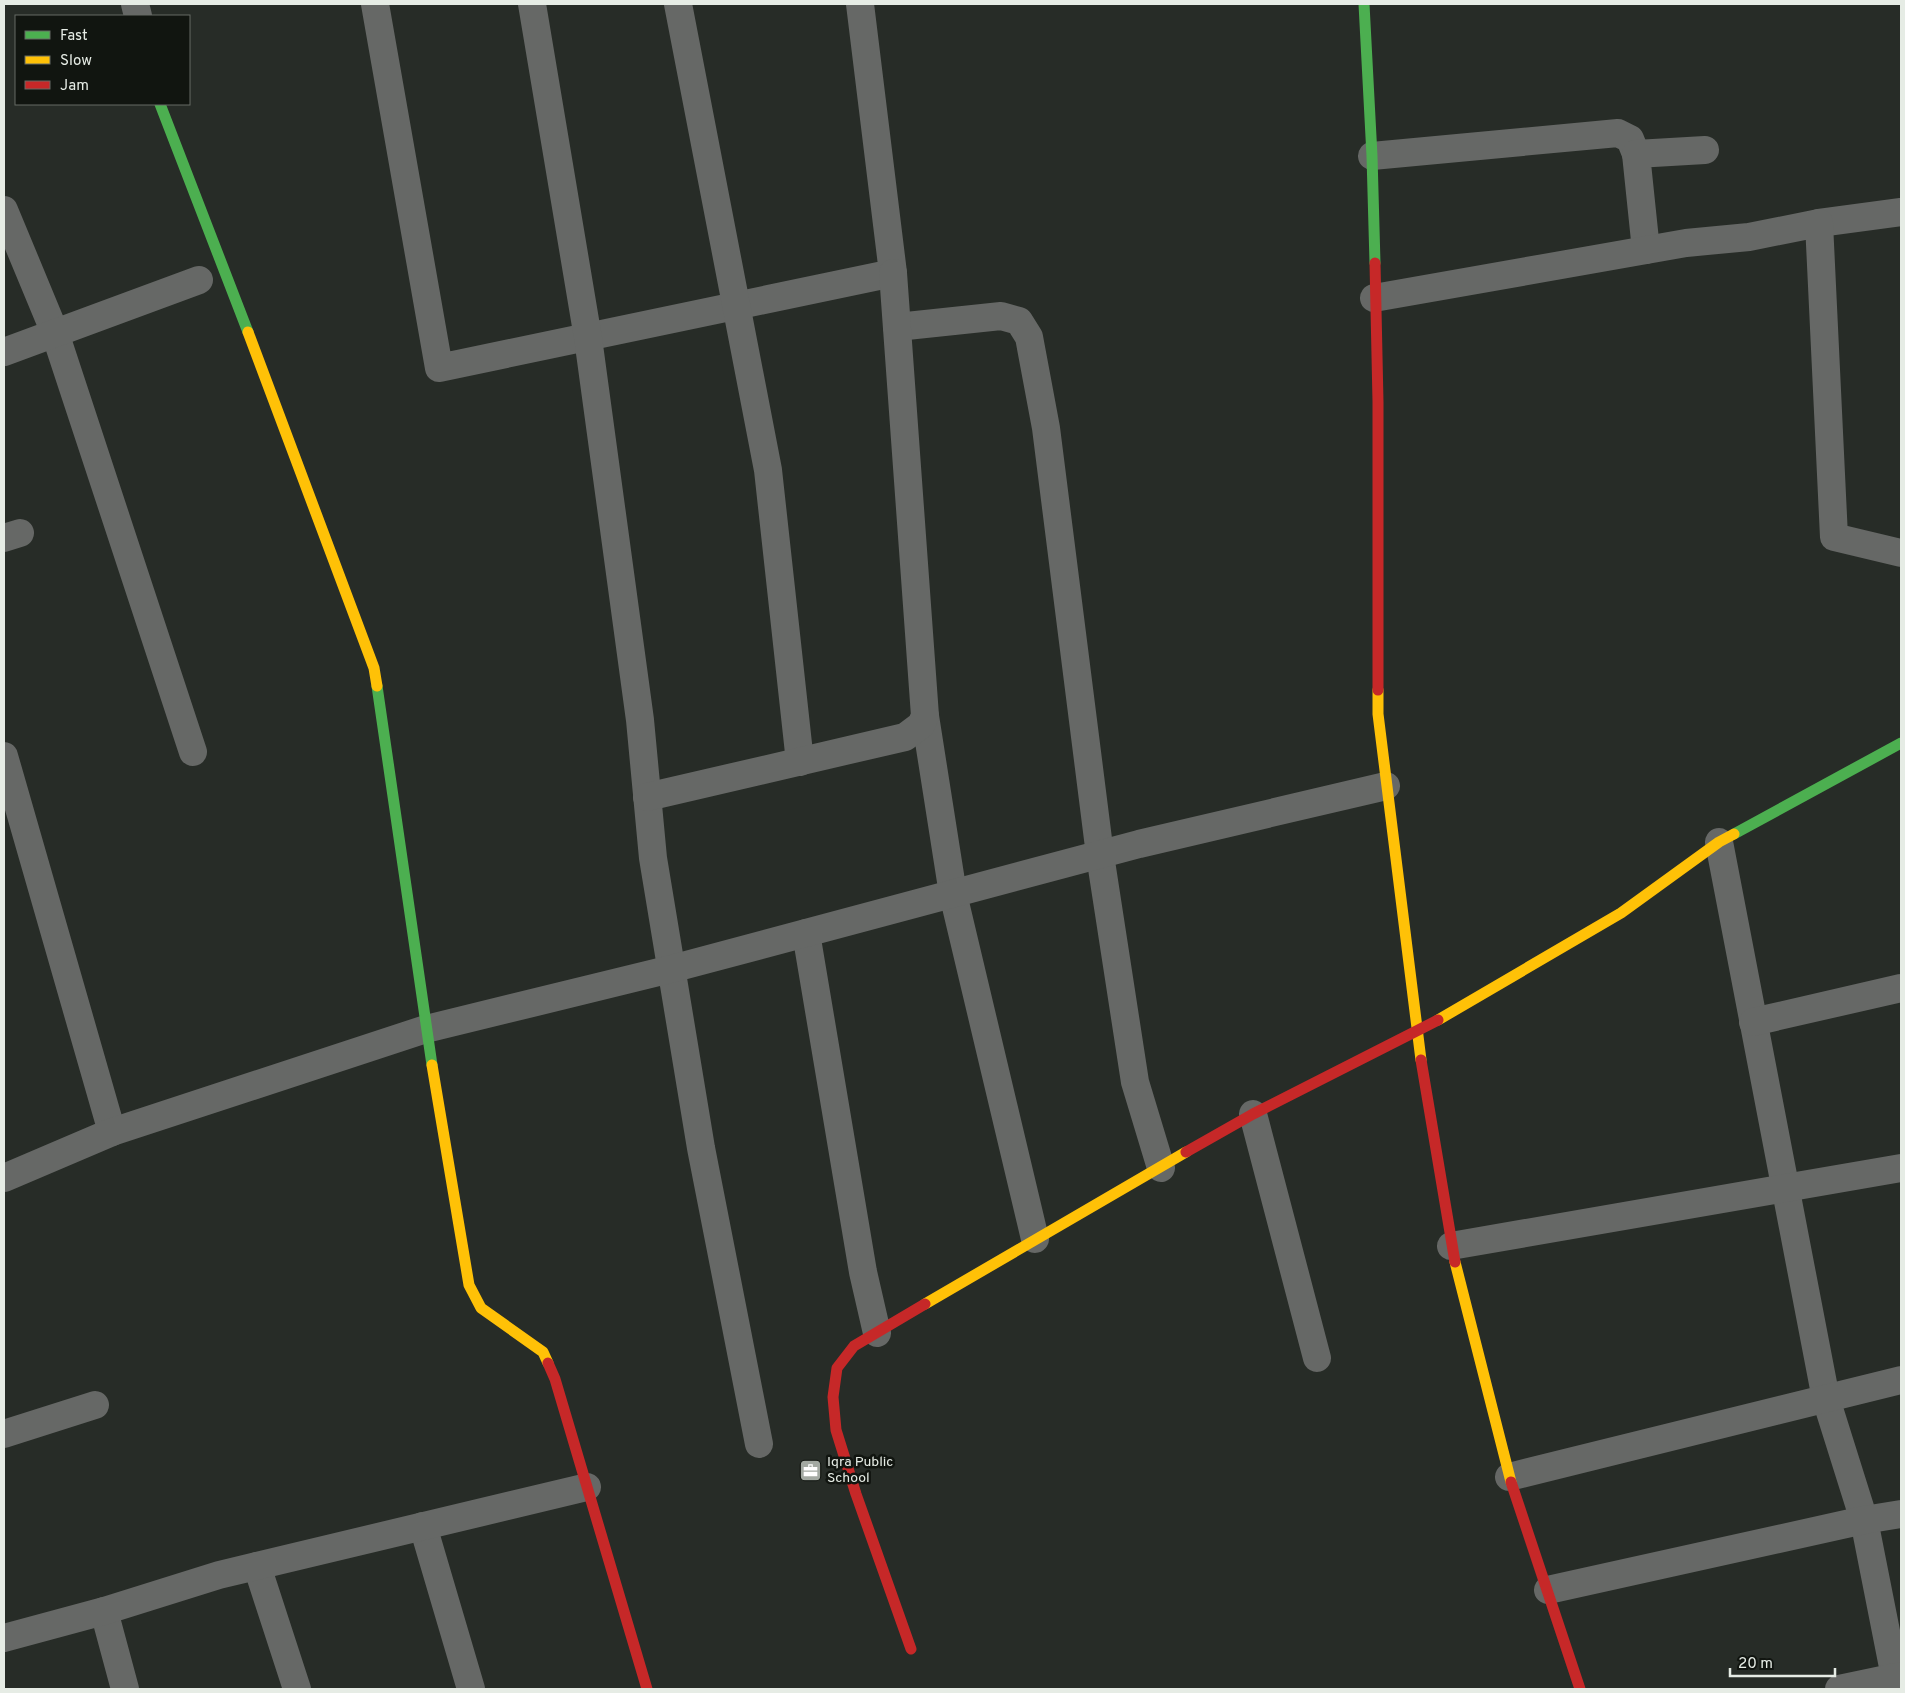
<svg xmlns="http://www.w3.org/2000/svg" width="1905" height="1693" viewBox="0 0 1905 1693" font-family="Overpass,sans-serif">
<style>
.lines{fill:none;stroke-linecap:round;stroke-linejoin:round}
.street{stroke:#666866;stroke-width:28}
.fast{stroke:#4caf50;stroke-width:11}
.slow{stroke:#ffc107;stroke-width:11}
.jam{stroke:#c62828;stroke-width:11}
.labels{text-anchor:middle;dominant-baseline:central;stroke-width:5;stroke-linejoin:round;paint-order:stroke}
.poi-label{font-size:14px;fill:#e6ece5;stroke:#111510;text-anchor:start}
</style>
<rect width="100%" height="100%" fill="#272c27"/>
<g class="lines">
<!-- street -->
<g class="street">
<path d="M135,4L138,16"/>
<path d="M375,4L439,368L893,273L860,4"/>
<path d="M532,4L588,338L640,720L653,858L701,1148L759,1444"/>
<path d="M678,4L768,470L800,762"/>
<path d="M1372,156L1618,133L1630,139L1636,154"/>
<path d="M4,210L55,333L193,752"/>
<path d="M1819,223L1901,212"/>
<path d="M1646,250L1636,154L1705,150"/>
<path d="M1374,298L1686,243L1749,237L1819,223L1834,537L1901,553"/>
<path d="M897,327L1001,316L1019,321L1029,337L1046,428L1100,855L1135,1082L1161,1168"/>
<path d="M4,352L199,280"/>
<path d="M4,538L20,533"/>
<path d="M925,716L953,894L1035,1239"/>
<path d="M4,756L112,1132"/>
<path d="M647,797L905,737L921,725L925,716L893,273"/>
<path d="M1719,842L1826,1399L1864,1520L1895,1677"/>
<path d="M806,933L863,1272L877,1333"/>
<path d="M1753,1022L1901,988"/>
<path d="M1253,1114L1317,1358"/>
<path d="M4,1178L112,1132L426,1029L671,969L1139,844L1386,786"/>
<path d="M1451,1246L1901,1168"/>
<path d="M4,1434L95,1405"/>
<path d="M1509,1477L1901,1380"/>
<path d="M423,1526L471,1689"/>
<path d="M257,1566L297,1689"/>
<path d="M1548,1590L1864,1520L1901,1514"/>
<path d="M104,1611L125,1689"/>
<path d="M4,1638L104,1611L219,1575L587,1487"/>
<path d="M1839,1689L1901,1676"/>
</g>
<!-- fast -->
<g class="fast">
<path d="M1364,4L1372,156L1375,263"/>
<path d="M160,104L248,332"/>
<path d="M377,686L432,1065"/>
<path d="M1734,834L1901,743"/>
</g>
<!-- slow -->
<g class="slow">
<path d="M248,332L374,668L377,686"/>
<path d="M1378,690V714L1421,1060"/>
<path d="M1438,1020L1621,913L1719,842L1734,834"/>
<path d="M432,1065L469,1285L481,1308L543,1352L548,1363"/>
<path d="M1455,1262L1511,1482"/>
<path d="M925,1304L1186,1152"/>
</g>
<!-- jam -->
<g class="jam">
<path d="M1375,263L1378,402V690"/>
<path d="M1421,1060L1455,1262"/>
<path d="M1186,1152L1253,1114L1438,1020"/>
<path d="M548,1363L555,1379L647,1689"/>
<path d="M1511,1482L1580,1689"/>
<path d="M911,1649L856,1494L836,1430L833,1397L837,1368L854,1346L925,1304"/>
</g>
</g>
<!-- icons -->
<defs>
<symbol id="office-square" viewBox="-11 -11 22 22"><rect x="-9" y="-9" width="18" height="18" rx="4" fill="#a3a9a2" stroke="#111510"/><path d="M-6-3h4V-5.5h4V-3h4V5H-6ZM-1-4.5V-3h2v-1.5ZM-6 0V1H6V0Z" fill="#fff"/></symbol>
</defs>
<g fill-rule="evenodd">
<use href="#office-square" x="798" y="1458" width="25" height="25"/>
</g>
<g class="labels">
<!-- poi labels -->
<g class="poi-label">
<text x="827" y="1462">Iqra Public<tspan x="827" dy="16">School</tspan></text>
</g>
</g>
<!-- border -->
<rect width="1905" height="1693" fill="none" stroke="#e6ece5" stroke-width="10"/>
<!-- legend -->
<rect x="15" y="15" width="175" height="90" fill="#111510" stroke="#666b65"/>
<rect x="25" y="31" width="25" height="8" fill="#4caf50" stroke="#666b65"/>
<text x="60" y="40" font-size="15" fill="#e6ece5">Fast</text>
<rect x="25" y="56" width="25" height="8" fill="#ffc107" stroke="#666b65"/>
<text x="60" y="65" font-size="15" fill="#e6ece5">Slow</text>
<rect x="25" y="81" width="25" height="8" fill="#c62828" stroke="#666b65"/>
<text x="60" y="90" font-size="15" fill="#e6ece5">Jam</text>
<!-- scale -->
<path d="M1730 1668v8h105v-8" fill="none" stroke="#e6ece5" stroke-width="2.5"/>
<text x="1738" y="1668" font-size="15" fill="#e6ece5" stroke="#111510" stroke-width="4" paint-order="stroke">20 m</text>
</svg>
